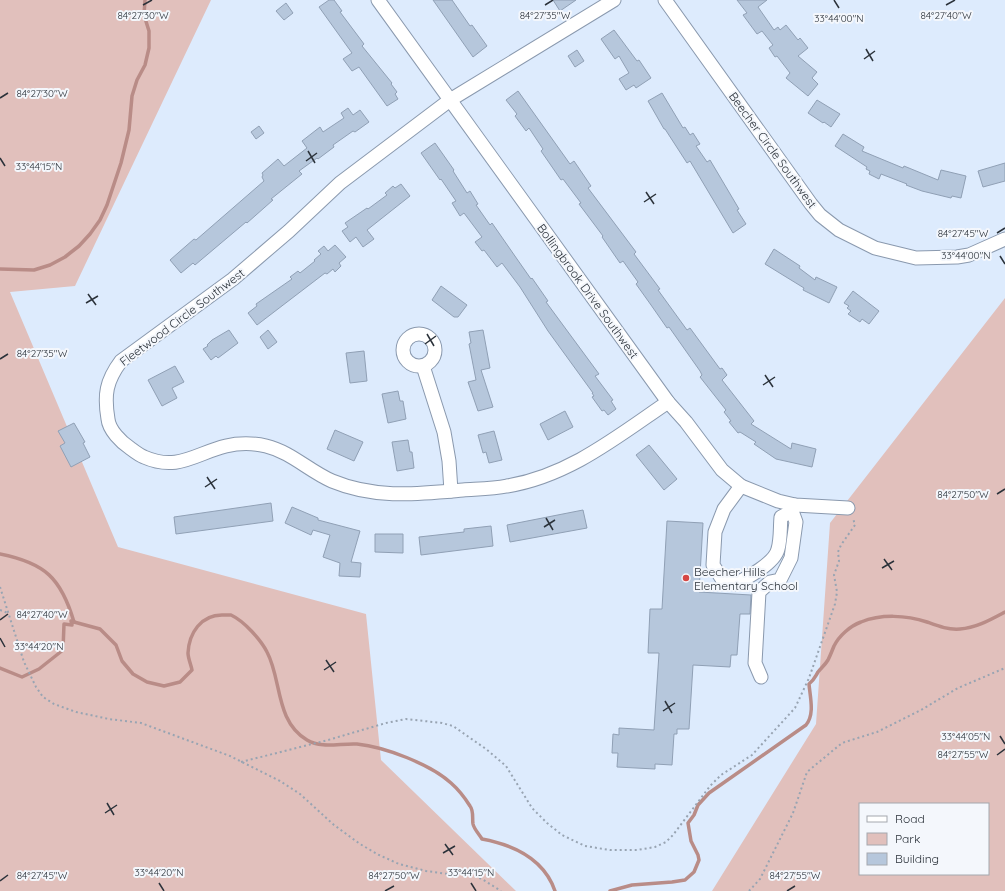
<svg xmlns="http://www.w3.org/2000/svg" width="1005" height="891" viewBox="0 0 1005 891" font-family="Quicksand,sans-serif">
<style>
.green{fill:#e1c0bc;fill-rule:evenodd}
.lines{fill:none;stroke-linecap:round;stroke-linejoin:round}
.stream{stroke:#b98c87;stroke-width:3.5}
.building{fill:#b6c7dc;stroke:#90a0b5}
.minor-casing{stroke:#8a99ae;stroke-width:15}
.path{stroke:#98a4b2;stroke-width:2;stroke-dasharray:2 3;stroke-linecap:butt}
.minor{stroke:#fff;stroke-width:13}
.ticks{fill:none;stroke:#2b323a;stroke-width:1.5}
.poi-dot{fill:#d64744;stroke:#f4f7fc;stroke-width:1.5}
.labels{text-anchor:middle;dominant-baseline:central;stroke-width:4;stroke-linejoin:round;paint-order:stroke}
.street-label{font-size:12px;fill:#2b323a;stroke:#f4f7fc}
.poi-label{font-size:12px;fill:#2b323a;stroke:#f4f7fc;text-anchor:start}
.ticks-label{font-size:10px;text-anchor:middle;fill:#2b323a;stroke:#f4f7fc;stroke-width:4;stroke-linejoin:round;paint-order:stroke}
</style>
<rect width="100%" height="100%" fill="#ddebfd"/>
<!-- green -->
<g class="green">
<path d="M0,0H211L75,286L10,292L118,547L366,614L381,760L516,891H0Z"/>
<path d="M1005,298V891H712L816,724L830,523ZM860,804H988V874H860Z"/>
</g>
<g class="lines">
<!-- stream -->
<g class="stream">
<path d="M0,269L34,270L50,265L65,257L79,246L90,234L100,220L107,205L121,163L129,130L132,96L137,80L145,65L149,48V31L144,15L145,0"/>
<path d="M0,554C45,563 61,578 74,622"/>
<path d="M74,622L100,629L116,645L122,661L133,674L147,682L164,686L180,682L192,670C191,665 188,658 188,653C189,633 201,615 222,615C225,615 229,615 231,615C244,621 261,640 267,652C282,680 275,721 307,740C322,749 340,743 357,744C385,747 430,764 451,783C459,790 465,798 470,806C474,811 472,818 473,824C474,829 479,834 482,839C514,845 544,859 555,891"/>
<path d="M0,668L22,677L39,669L63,650L64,624L72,625L71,621L74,622"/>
<path d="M610,891L632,885L672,882L685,880L694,872L699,860L698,855L691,841L688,823L694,815L698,805L709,793L806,725C815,714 810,697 809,684C814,680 815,677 818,672C821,668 825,665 828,660C830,656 832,651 834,646C839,636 850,626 861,622C881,614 906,615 927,622C938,626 948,630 960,629C976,628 990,620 1005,612"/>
</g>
</g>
<!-- building -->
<g class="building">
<path d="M329,0H334L342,11L340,12L364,44L362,46L392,83L391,84L397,92L395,94L398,99L387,106L359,67L352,71L343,59L352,53L319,7Z"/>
<path d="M433,0H452L470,26L472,25L487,46L473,57Z"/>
<path d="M553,0H576L560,11Z"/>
<path d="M737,0H767L758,7L774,30L778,27L780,30L786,25L798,40L800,38L808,48L798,56L817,72L812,78L818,84L808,96L786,78L790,73L777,56L775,57L769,48L773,45L762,31L757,34L743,15L747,13Z"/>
<path d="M286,3L293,13L284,20L276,11Z"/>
<path d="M614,30L637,61L639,60L651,78L636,88L634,85L626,90L619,79L629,73L619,56L615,59L601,39Z"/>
<path d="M577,50L584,61L575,67L568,56Z"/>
<path d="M518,91L570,164L574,161L591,186L588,188L636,252L634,254L660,289L658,290L687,330L690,328L720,369L722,368L727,375L722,380L754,421L751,424L791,449L792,443L816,449L812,467L776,459L754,444L756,442L740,432L738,433L729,422L731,421L724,412L726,410L700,377L702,375L700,371L669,327L667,328L651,305L636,284L638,282L623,261L620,263L602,237L603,236L579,204L581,203L563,179L561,180L550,164L541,151L543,149L529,128L526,131L515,116L517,114L506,100Z"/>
<path d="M662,93L683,128L685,127L690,135L693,133L700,144L696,146L707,162L710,160L739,209L737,210L746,224L733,233L690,161L687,163L665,129H664L648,101Z"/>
<path d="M817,100L840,114L831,127L824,122L823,123L808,113Z"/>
<path d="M348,108L353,115L360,110L369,122L355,132L353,131L333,145L334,147L318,159L317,158L299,171L302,174L271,199L273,200L247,223L246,222L195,265L193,263L181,273L170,260L194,239L196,240L264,181L262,177L263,175L262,173L278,159L284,166L307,148L302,141L320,127L323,132L344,118L341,113Z"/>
<path d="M259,126L264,133L256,139L251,132Z"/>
<path d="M843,134L864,147L862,151L903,168L904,166L938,180L941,170L966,176L961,198L952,196L951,198L922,191L906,185L907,184L881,174L879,179L869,174L870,171L866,169L867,167L835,146Z"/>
<path d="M435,143L454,170L453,171L467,193L470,191L478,204L476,205L490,225L492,223L517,259L531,279L532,278L548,301L546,302L599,374L595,376L613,400L611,401L616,409L608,415L604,410L602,411L592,397L594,396L592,393H593L548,331L520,287L502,263L497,267L484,250L482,251L475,242L482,237L464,213L460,216L452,203L456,201L441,179L440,180L421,153Z"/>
<path d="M1005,163V181L983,187L978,171Z"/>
<path d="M401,184L410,196L367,230L374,239L363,247L356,237L350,242L342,231L348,227L345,223L367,208L368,209L387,195L385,193L393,186L395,188Z"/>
<path d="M335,245L346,257L339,263L341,266L335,272L333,269L327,274L325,273L257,325L248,313L257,306L256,304L292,279L290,277L298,271L300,273L315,261L314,260L321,254L318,251L324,246L328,251Z"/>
<path d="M774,249L800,266L799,268L815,280L816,277L837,287L829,303L803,290L804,288L765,264Z"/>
<path d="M441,286L467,305L458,317H454L432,300Z"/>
<path d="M853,291L879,311L869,324L862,319L860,322L848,314L851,311L847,308L849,306L844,303Z"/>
<path d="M229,330L238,343L218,358L216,356L211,360L203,349L208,346L207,345L212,340Z"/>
<path d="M268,330L277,342L268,349L260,337Z"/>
<path d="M483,330L490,368L481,370L493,407L478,411L468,382L476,380L469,344L471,343L469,332Z"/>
<path d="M364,351L367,381L350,383L346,353Z"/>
<path d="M175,366L184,382L172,388L177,398L162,406L148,380Z"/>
<path d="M398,391L400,401H403L406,419L388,423L382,394Z"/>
<path d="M565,411L573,427L548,440L540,424Z"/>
<path d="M74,423L85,442L83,443L90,457L71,467L60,446L65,443L58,431Z"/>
<path d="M335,430L363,442L354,461L327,449Z"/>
<path d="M494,431L502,460L489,463L486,452L483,453L478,435Z"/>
<path d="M408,440L410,452H412L414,468L397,471L392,442Z"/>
<path d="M649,445L677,479L664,490L636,455Z"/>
<path d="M271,503L273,521L176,534L174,517Z"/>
<path d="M292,507L318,518V520L360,531L351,562L361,563L360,577L339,576L340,563L323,557L330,535L313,530L311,535L285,523Z"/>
<path d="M583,510L587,528L510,542L507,525Z"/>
<path d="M667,521L703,523L699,592L751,595L750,614H740L737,655H731L730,667L693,665L689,729H677V734H674L672,765L655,764V769L617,767L618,753H612L613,734L619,735V728L654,730L659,653H648L650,609H662Z"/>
<path d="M491,526L493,546L421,555L419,537L464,532V529Z"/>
<path d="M375,534H403V553L375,552Z"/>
</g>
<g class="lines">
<defs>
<g id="minor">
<path d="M378,0L668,402L686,422L722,470L741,486L778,501L795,505L848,508"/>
<path d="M614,0L450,100L340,183L289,231L233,279L121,361C106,381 104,395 108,419C109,430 121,442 130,448C134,451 139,455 144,457C178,472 196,453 226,446C238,443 254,443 266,446C291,452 309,471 332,481C375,499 417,494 463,490C477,489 493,489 507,486C569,476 618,436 668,402"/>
<path d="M665,0L811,204L820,215L839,230L875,248L916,258L957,257L969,255L1005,239"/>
<circle cx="419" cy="350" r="16"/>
<path d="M423,366L444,432L449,461L451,491"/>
<path d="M741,486L724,509L715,532L713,565L722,579L735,584C747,578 775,563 778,549C781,539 780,527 781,517L792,511"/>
<path d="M761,677L755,663L759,592L770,582L780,580L791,558L796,522L792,511L795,505"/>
</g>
</defs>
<!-- minor casing -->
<use href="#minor" class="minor-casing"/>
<!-- path -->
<g class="path">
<path d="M0,587L24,662L36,687L43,697L54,704L76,712L109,719L141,723L230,756L280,781L300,794L334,825L360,844L379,855L399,864L426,871L448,874H469L482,879L501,891"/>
<path d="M0,610L8,613"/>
<path d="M241,762L328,740L386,723L406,719L442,723L453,726L486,749L506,766L532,808L547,823L562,835L585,846L610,850H637L655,847L666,842L673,835L710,786L721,775L752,755L795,708L809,678L835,604L837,592L834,575L839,561L838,552L841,545L855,525L853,518"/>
<path d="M749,891L760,879L793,813L807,772L842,743L877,732L921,710L958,688L1005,668"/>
</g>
<!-- minor -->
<use href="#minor" class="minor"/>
</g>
<!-- ticks -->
<path class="ticks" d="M834,0L839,8M143,5L152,0M545,5L553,0M946,5L955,0M866,49L873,61M864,59L875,51M0,98L8,93M308,151L315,163M0,158L5,166M306,161L317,153M646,192L654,204M644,202L656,194M997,233L1005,228M1000,256L1005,264M88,294L96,305M86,303L98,296M427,334L434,346M425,344L436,336M0,359L8,354M765,375L773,387M763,385L775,377M207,477L215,489M205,487L217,479M997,494L1005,489M546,518L553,530M544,527L555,520M884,559L892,570M882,568L894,561M0,620L8,614M0,638L5,647M326,660L334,672M324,670L336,662M665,701L672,713M663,711L675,703M1000,736L1005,744M997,755L1005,749M107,803L114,815M105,813L117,805M445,844L453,855M443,853L455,846M0,881L8,875M159,883L164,891M471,883L476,891M385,891L394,886M787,891L795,886"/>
<!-- markers -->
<circle class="poi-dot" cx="686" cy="578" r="4"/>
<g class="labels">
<!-- street labels -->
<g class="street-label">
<text transform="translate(773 150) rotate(54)">Beecher Circle Southwest</text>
<text transform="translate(588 291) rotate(54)">Bollingbrook Drive Southwest</text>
<text transform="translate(182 317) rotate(-37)">Fleetwood Circle Southwest</text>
</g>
<!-- poi labels -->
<g class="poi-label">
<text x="694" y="571">Beecher Hills<tspan x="694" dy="14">Elementary School</tspan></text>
</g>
</g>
<g class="ticks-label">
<text x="143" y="19">84°27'30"W</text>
<text x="545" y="19">84°27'35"W</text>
<text x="946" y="19">84°27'40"W</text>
<text x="839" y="22">33°44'00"N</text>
<text x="42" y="97">84°27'30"W</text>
<text x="39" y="170">33°44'15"N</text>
<text x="963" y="237">84°27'45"W</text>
<text x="966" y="259">33°44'00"N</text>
<text x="42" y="357">84°27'35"W</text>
<text x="963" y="498">84°27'50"W</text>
<text x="42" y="618">84°27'40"W</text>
<text x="39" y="650">33°44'20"N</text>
<text x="966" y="740">33°44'05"N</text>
<text x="963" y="758">84°27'55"W</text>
<text x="159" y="876">33°44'20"N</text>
<text x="471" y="876">33°44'15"N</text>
<text x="42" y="879">84°27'45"W</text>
<text x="394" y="879">84°27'50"W</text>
<text x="795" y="879">84°27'55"W</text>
</g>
<!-- legend -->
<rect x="859" y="803" width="130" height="72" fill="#f4f7fc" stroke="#a4a8ae"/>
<rect x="867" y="816" width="20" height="6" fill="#ffffff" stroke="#a4a8ae"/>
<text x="895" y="823" font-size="12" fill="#2b323a">Road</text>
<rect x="867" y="833" width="20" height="12" fill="#e1c0bc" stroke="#a4a8ae"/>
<text x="895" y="843" font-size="12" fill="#2b323a">Park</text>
<rect x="867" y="853" width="20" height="12" fill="#b6c7dc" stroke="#a4a8ae"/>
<text x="895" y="863" font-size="12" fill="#2b323a">Building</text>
</svg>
